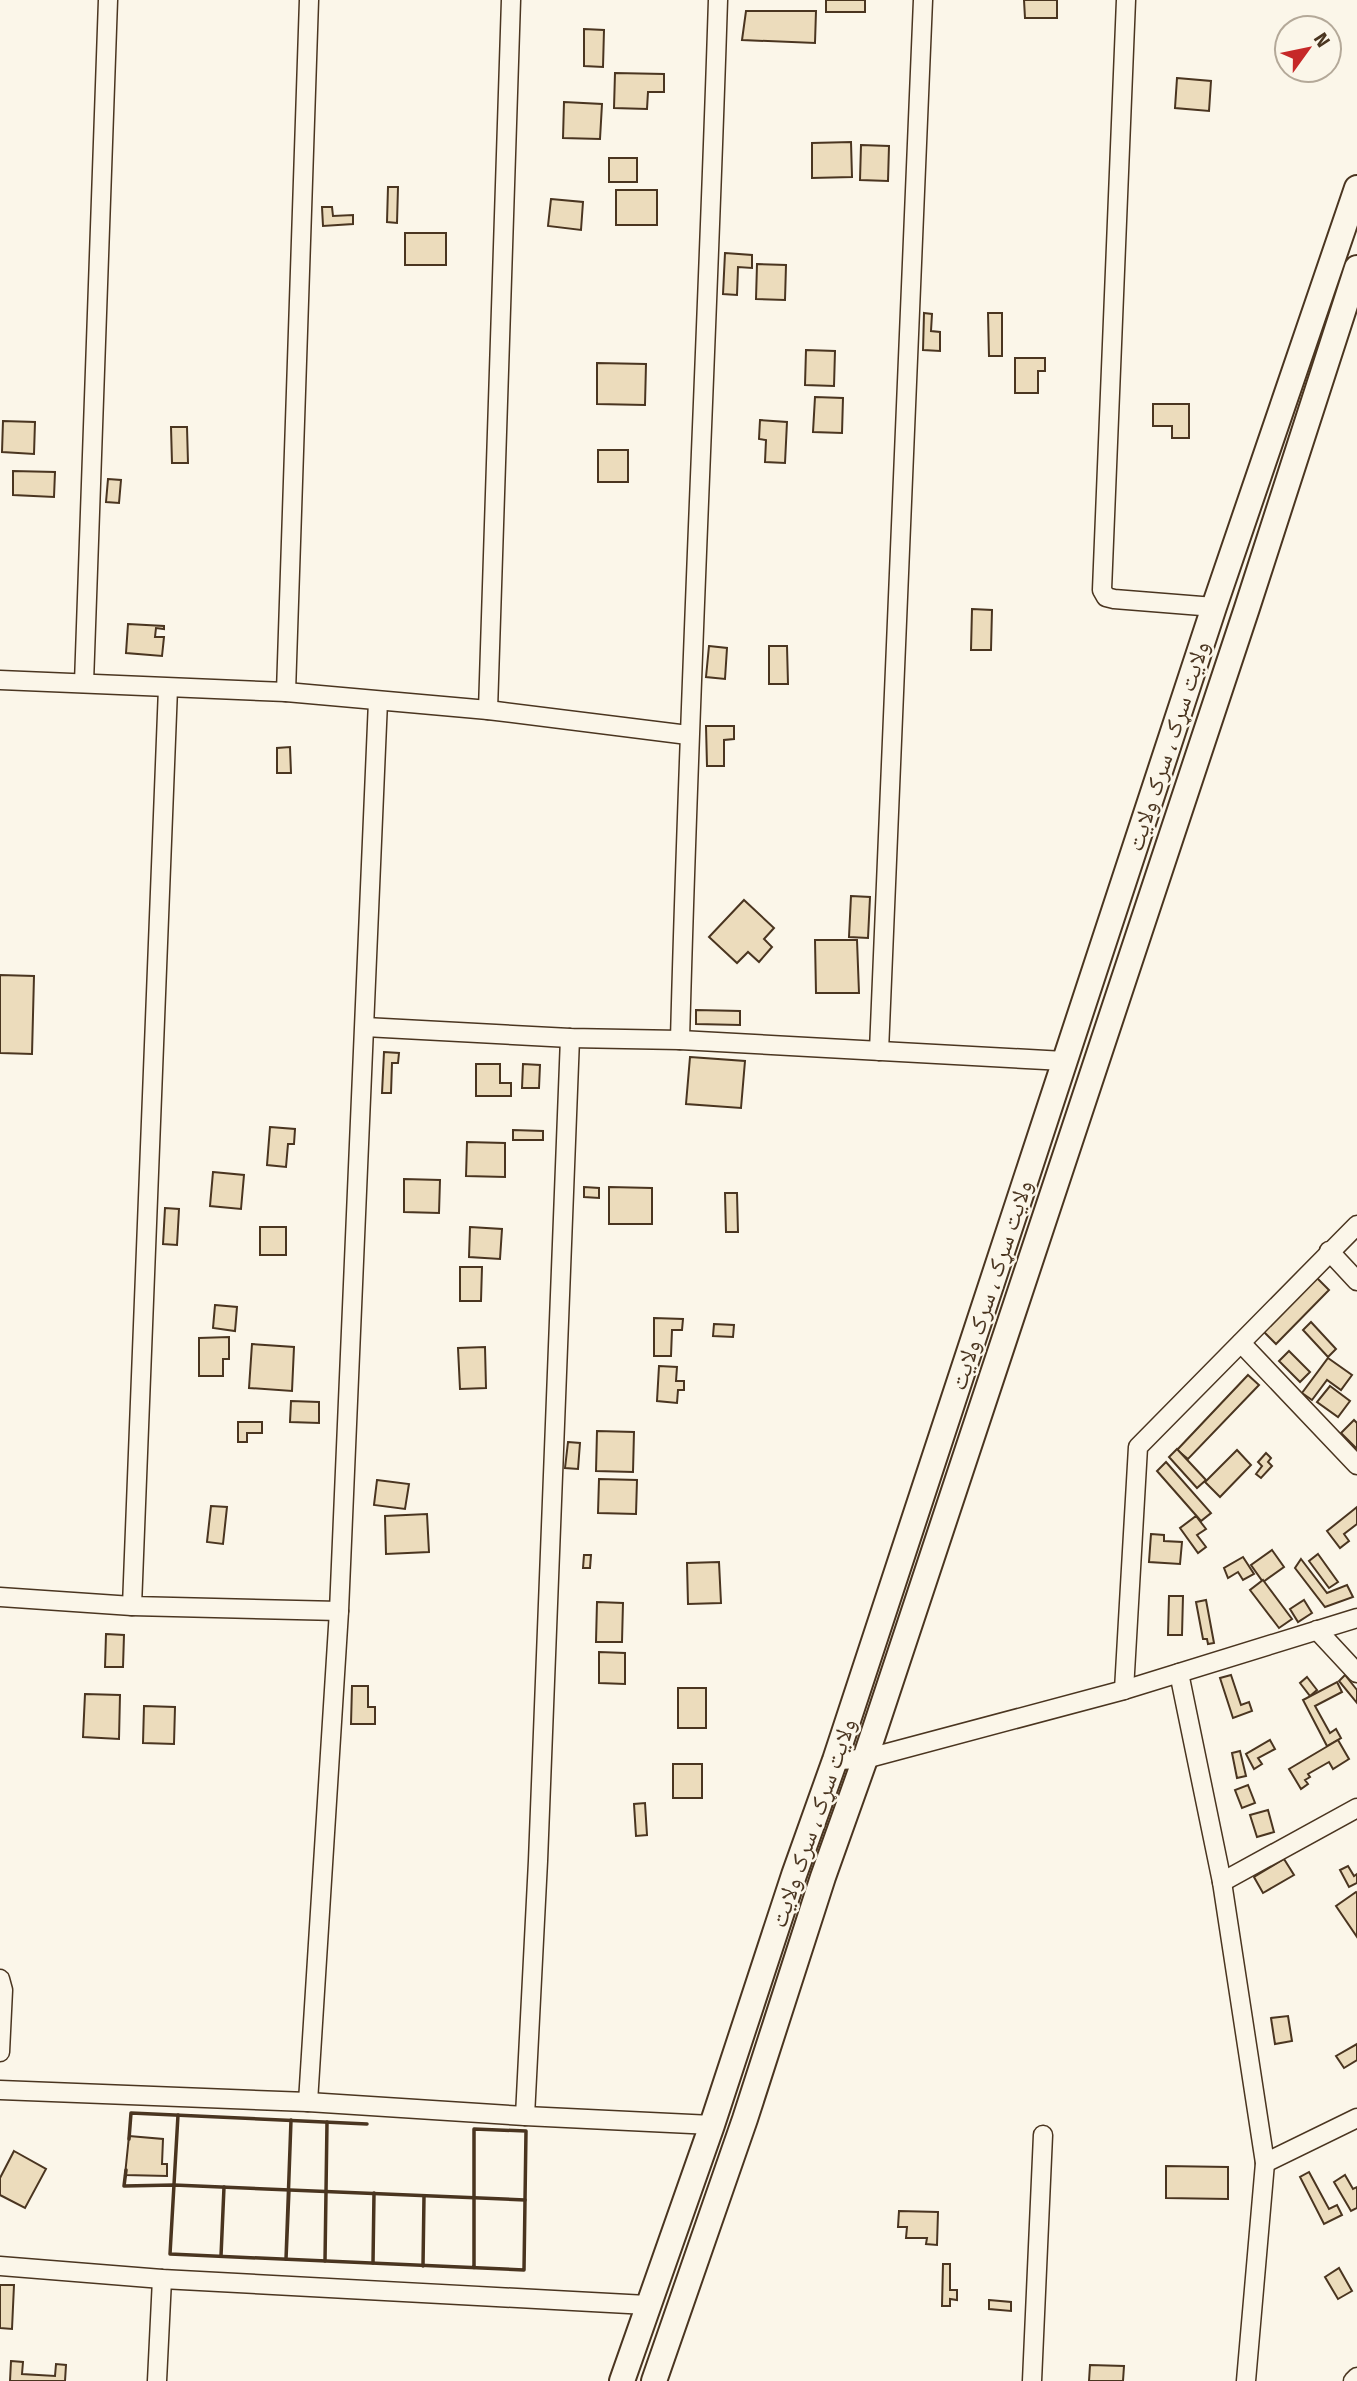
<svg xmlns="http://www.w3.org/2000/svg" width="1357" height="2381" viewBox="0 0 1357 2381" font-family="'Fira Sans','Noto Naskh Arabic',sans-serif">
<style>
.building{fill:#ecdcbc;stroke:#4a3520;stroke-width:2}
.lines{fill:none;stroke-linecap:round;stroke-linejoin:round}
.minor-casing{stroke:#4a3520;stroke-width:21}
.secondary-casing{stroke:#4a3520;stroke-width:28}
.minor{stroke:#fbf6e9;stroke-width:18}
.secondary{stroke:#fbf6e9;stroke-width:24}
.wall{stroke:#4a3520;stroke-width:3.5}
.labels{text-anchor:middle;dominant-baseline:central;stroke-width:5;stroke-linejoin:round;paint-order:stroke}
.street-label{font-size:24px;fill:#4a3520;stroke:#fbf6e9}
</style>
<rect width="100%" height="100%" fill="#fbf6e9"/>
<!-- building -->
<g class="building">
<rect x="826" y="0" width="39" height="12"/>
<path d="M1024,0H1057V18H1025Z"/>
<path d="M746,11H816L815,43L742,40Z"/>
<path d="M584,29L604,30L603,67L584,66Z"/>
<path d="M615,73L664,74V92H648L647,109L614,108Z"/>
<path d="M1177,78L1211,81L1209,111L1175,108Z"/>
<path d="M564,102L602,104L600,139L563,138Z"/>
<path d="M851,142L852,177L812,178V143Z"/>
<path d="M861,145L889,146L888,181L860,180Z"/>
<rect x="609" y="158" width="28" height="24"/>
<path d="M388,187H398L397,223L387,222Z"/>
<rect x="616" y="190" width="41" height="35"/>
<path d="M551,199L583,202L581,230L548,226Z"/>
<path d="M322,207H332L333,216L353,215V224L323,226Z"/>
<rect x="405" y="233" width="41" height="32"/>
<path d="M725,253L752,255V268L738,267L737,295L723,294Z"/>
<path d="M757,264L786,265L785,300L756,299Z"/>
<path d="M924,313L932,314L931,331L940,332V351L923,350Z"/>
<path d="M988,313H1002V356H989Z"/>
<path d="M806,350L835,351L834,386L805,385Z"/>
<path d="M1015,358H1045V371H1038V393H1015Z"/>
<path d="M597,363L646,364L645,405L597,404Z"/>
<path d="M815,397L843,398L842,433L813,432Z"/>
<path d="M1153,404H1189V438H1172V426H1153Z"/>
<path d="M760,420L787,422L785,463L765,462L766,440L759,439Z"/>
<path d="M3,421L35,422L34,454L2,452Z"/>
<path d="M171,427H187L188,463H172Z"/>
<rect x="598" y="450" width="30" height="32"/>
<path d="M13,471L55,472L54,497L13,495Z"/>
<path d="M108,479L121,480L119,503L106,502Z"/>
<path d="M972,609L992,610L991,650H971Z"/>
<path d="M128,624L164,626V629L156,628L155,637H164L162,656L126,653Z"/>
<path d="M709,646L727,648L725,679L706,677Z"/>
<path d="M769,646H787L788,684H769Z"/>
<path d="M706,726H734V739L724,740V766H707Z"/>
<path d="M290,747L291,773H277V748Z"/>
<path d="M851,896L870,897L868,938L849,937Z"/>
<path d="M744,900L774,928L764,939L772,947L759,962L748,952L737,963L709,937Z"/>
<path d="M815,940H857L859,993H816Z"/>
<path d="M0,975L34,976L32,1054L0,1053Z"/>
<path d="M696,1010L740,1011V1025L696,1024Z"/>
<path d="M384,1052L399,1053L398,1063H392L391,1093H382Z"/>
<path d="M690,1057L745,1061L741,1108L686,1104Z"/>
<path d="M476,1064H500V1083H511V1096H476Z"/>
<path d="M523,1064L540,1065L539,1088H522Z"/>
<path d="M270,1127L295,1129L294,1144H288L286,1167L267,1165Z"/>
<path d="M513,1130L543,1131V1140H513Z"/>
<path d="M467,1142L505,1143V1177L466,1176Z"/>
<path d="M213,1172L244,1175L241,1209L210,1206Z"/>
<path d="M404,1179L440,1180L439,1213L404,1212Z"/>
<path d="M584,1187L599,1188V1198L584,1197Z"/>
<path d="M609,1187L652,1188V1224H609Z"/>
<path d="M725,1193H737L738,1232H726Z"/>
<path d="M165,1208L179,1209L177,1245L163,1244Z"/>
<rect x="260" y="1227" width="26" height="28"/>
<path d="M470,1227L502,1229L500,1259L469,1257Z"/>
<path d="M460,1267H482L481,1301H460Z"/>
<path d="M1316,1277L1329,1290L1276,1344L1263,1331Z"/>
<path d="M215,1305L237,1307L235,1331L213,1328Z"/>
<path d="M654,1318L683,1319L682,1330H672L671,1356H654Z"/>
<path d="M1311,1322L1336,1349L1328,1357L1303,1330Z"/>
<path d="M714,1324L734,1325L733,1337L713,1336Z"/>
<path d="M229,1337V1359H223V1376H199V1338Z"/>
<path d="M252,1344L294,1347L292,1391L249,1388Z"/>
<path d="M485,1347L486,1388L460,1389L458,1348Z"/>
<path d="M1289,1351L1310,1372L1300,1382L1279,1361Z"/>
<path d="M1328,1358L1352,1375L1341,1390L1327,1380L1312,1400L1302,1393Z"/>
<path d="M659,1366L677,1367L676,1381H684V1390H678L677,1403L657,1401Z"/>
<path d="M1248,1375L1259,1385L1188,1459L1177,1450Z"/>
<path d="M1330,1386L1350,1401L1338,1417L1317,1402Z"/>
<path d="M291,1401L319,1402V1423L290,1422Z"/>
<path d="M1354,1420L1357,1423V1449L1341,1433Z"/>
<path d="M238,1422H262V1433H247V1442H238Z"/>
<path d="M597,1431L634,1432L633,1472L596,1471Z"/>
<path d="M568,1442L580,1443L578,1469L565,1468Z"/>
<path d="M1177,1449L1206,1480L1197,1488L1169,1457Z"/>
<path d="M1237,1450L1251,1465L1220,1497L1205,1482Z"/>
<path d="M1266,1453L1271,1458L1268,1462L1272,1466L1261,1478L1256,1474L1262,1466L1258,1462Z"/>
<path d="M1166,1462L1211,1513L1201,1521L1157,1471Z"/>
<path d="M599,1479L637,1480L636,1514L598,1513Z"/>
<path d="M377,1480L409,1484L405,1509L374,1505Z"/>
<path d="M211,1506L227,1507L223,1544L207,1542Z"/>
<path d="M1357,1507V1524L1344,1534L1349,1541L1340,1548L1327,1531Z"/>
<path d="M427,1514L429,1552L386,1554L385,1516Z"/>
<path d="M1196,1516L1206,1529L1197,1535L1206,1547L1198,1553L1180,1528Z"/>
<path d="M1151,1534L1164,1535V1541L1182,1542L1180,1564L1149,1562Z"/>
<path d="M1272,1550L1284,1567L1263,1582L1251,1565Z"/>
<path d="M1318,1554L1338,1582L1329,1588L1309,1561Z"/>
<path d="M584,1555H591L590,1568H583Z"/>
<path d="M1243,1557L1254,1574L1243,1580L1238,1572L1228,1578L1224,1568Z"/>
<path d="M1301,1559L1327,1593L1347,1585L1353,1597L1325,1607L1295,1568Z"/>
<path d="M719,1562L721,1603L688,1604L687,1563Z"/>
<path d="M1263,1580L1292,1619L1279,1628L1250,1590Z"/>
<path d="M1169,1596H1183L1182,1635H1168Z"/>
<path d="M1206,1600L1214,1643L1208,1644L1207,1639H1203L1196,1602Z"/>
<path d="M1304,1600L1312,1613L1298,1622L1290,1609Z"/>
<path d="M597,1602L623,1603L622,1642H596Z"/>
<path d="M106,1634L124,1635L123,1667H105Z"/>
<path d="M599,1652L625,1653V1684L599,1683Z"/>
<path d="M1231,1675L1241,1705L1249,1702L1252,1711L1233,1718L1220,1678Z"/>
<path d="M1345,1675L1357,1690V1703L1339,1681Z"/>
<path d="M1307,1677L1317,1690L1310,1696L1300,1683Z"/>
<path d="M1337,1682L1342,1692L1315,1706L1330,1733L1336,1729L1341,1738L1327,1746L1303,1700Z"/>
<path d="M352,1686H368V1707H375V1724H351Z"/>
<rect x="678" y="1688" width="28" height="40"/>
<path d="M85,1694L120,1695L119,1739L83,1737Z"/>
<path d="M144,1706L175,1707L174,1744L143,1743Z"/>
<path d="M1270,1740L1275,1749L1258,1758L1262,1764L1254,1769L1246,1754Z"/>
<path d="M1338,1740L1349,1759L1333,1769L1329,1762L1308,1774L1310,1777L1305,1780L1308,1784L1301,1789L1289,1769Z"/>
<path d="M1240,1751L1246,1776L1237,1778L1232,1753Z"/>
<rect x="673" y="1764" width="29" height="34"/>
<path d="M1248,1785L1255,1803L1242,1808L1235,1790Z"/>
<path d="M645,1803L647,1835L636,1836L634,1804Z"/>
<path d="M1268,1810L1274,1832L1257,1837L1250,1815Z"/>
<path d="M1284,1859L1294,1875L1263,1893L1254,1877Z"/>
<path d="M1348,1866L1354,1876L1357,1874V1883L1349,1887L1340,1870Z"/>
<path d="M1356,1892L1357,1893V1937L1336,1906Z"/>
<path d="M1288,2016L1292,2041L1275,2044L1271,2018Z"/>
<path d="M1357,2044V2060L1344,2068L1336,2056Z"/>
<path d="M129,2136L163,2139L162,2164H167V2176L125,2175Z"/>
<path d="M14,2151L46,2169L25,2208L0,2195V2178Z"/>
<path d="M1166,2166L1228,2167V2199L1166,2198Z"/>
<path d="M1309,2172L1329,2209L1337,2205L1342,2215L1324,2224L1300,2177Z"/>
<path d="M1345,2175L1353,2189L1357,2187V2208L1351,2211L1334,2182Z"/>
<path d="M899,2211L938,2212L937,2245L926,2244L927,2238H906L907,2227H898Z"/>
<path d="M943,2264H950V2290H957V2300L950,2299V2306H942Z"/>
<path d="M1339,2268L1352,2291L1338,2299L1325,2277Z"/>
<path d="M0,2285H14L12,2329L0,2328Z"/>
<path d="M989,2300L1011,2302V2311L989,2309Z"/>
<path d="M11,2361L23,2362L22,2374L55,2376L56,2364L66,2365L65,2381H10Z"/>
<path d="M1090,2365L1124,2366L1123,2381H1089Z"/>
</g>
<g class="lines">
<defs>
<g id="minor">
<path d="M1126,0L1102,590L1106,597L1114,599L1214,607"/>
<path d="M0,680L286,692L488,710L688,735"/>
<path d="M84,683L108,0"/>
<path d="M168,688L132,1606L339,1611"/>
<path d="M286,692L309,0"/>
<path d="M488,710L511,0"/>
<path d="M365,1027L570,1038L680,1040L1064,1061"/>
<path d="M680,1040C689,693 707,347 718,0"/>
<path d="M879,1051L923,0"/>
<path d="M1329,1251L1357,1281"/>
<path d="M1241,1343L1357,1465"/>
<path d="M0,1597L132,1606"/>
<path d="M1317,1630L1357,1673"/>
<path d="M1179,1673L1222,1882L1265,2163L1246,2381"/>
<path d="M1124,1690L1138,1447L1357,1225"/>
<path d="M835,1760L865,1759L1124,1690L1357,1618"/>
<path d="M1222,1882L1357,1808"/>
<path d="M0,1979L3,1990L0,2052"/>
<path d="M0,2090L308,2102L525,2116L712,2125"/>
<path d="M308,2102L339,1611L378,701"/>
<path d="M525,2116L538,1861L570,1038"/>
<path d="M1265,2163L1357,2118"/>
<path d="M0,2266L162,2279L647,2305"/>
<path d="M157,2381L162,2279"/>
<path d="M1032,2381L1043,2135"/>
<path d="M1353,2381L1357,2377"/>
</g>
<g id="secondary">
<path d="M622,2381L712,2125L794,1875L835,1760L1214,607L1357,188"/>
<path d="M654,2381L745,2119L823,1877L865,1759L1247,608L1357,268"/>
</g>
</defs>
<!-- minor casing -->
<use href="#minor" class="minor-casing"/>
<!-- secondary casing -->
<use href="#secondary" class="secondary-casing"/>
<!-- minor -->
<use href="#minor" class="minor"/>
<!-- secondary -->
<use href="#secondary" class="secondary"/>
<!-- wall -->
<g class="wall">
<path d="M178,2115L170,2254L524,2270L526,2131L474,2129V2268"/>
<path d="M129,2139L131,2113L367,2124"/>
<path d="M126,2170L124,2186L174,2185L525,2200"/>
<path d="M289,2190L286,2259L291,2120"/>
<path d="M221,2256L224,2187"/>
<path d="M325,2261L327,2122"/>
<path d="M373,2263L374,2193"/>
<path d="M423,2266L424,2196"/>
</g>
</g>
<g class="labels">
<!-- street labels -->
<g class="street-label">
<text transform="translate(1168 746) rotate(-72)">ولایت سړک ، سرک ولایت</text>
<text transform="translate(991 1285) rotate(-72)">ولایت سړک ، سرک ولایت</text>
<text transform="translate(813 1823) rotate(-71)">ولایت سړک ، سرک ولایت</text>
</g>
</g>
<!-- north arrow -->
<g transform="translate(1308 49) rotate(57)"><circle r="33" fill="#fbf6e9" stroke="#b4a999" stroke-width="2"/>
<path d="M0-5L12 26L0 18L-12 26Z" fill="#c62828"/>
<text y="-10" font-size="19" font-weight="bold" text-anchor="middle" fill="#4a3520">N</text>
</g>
</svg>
